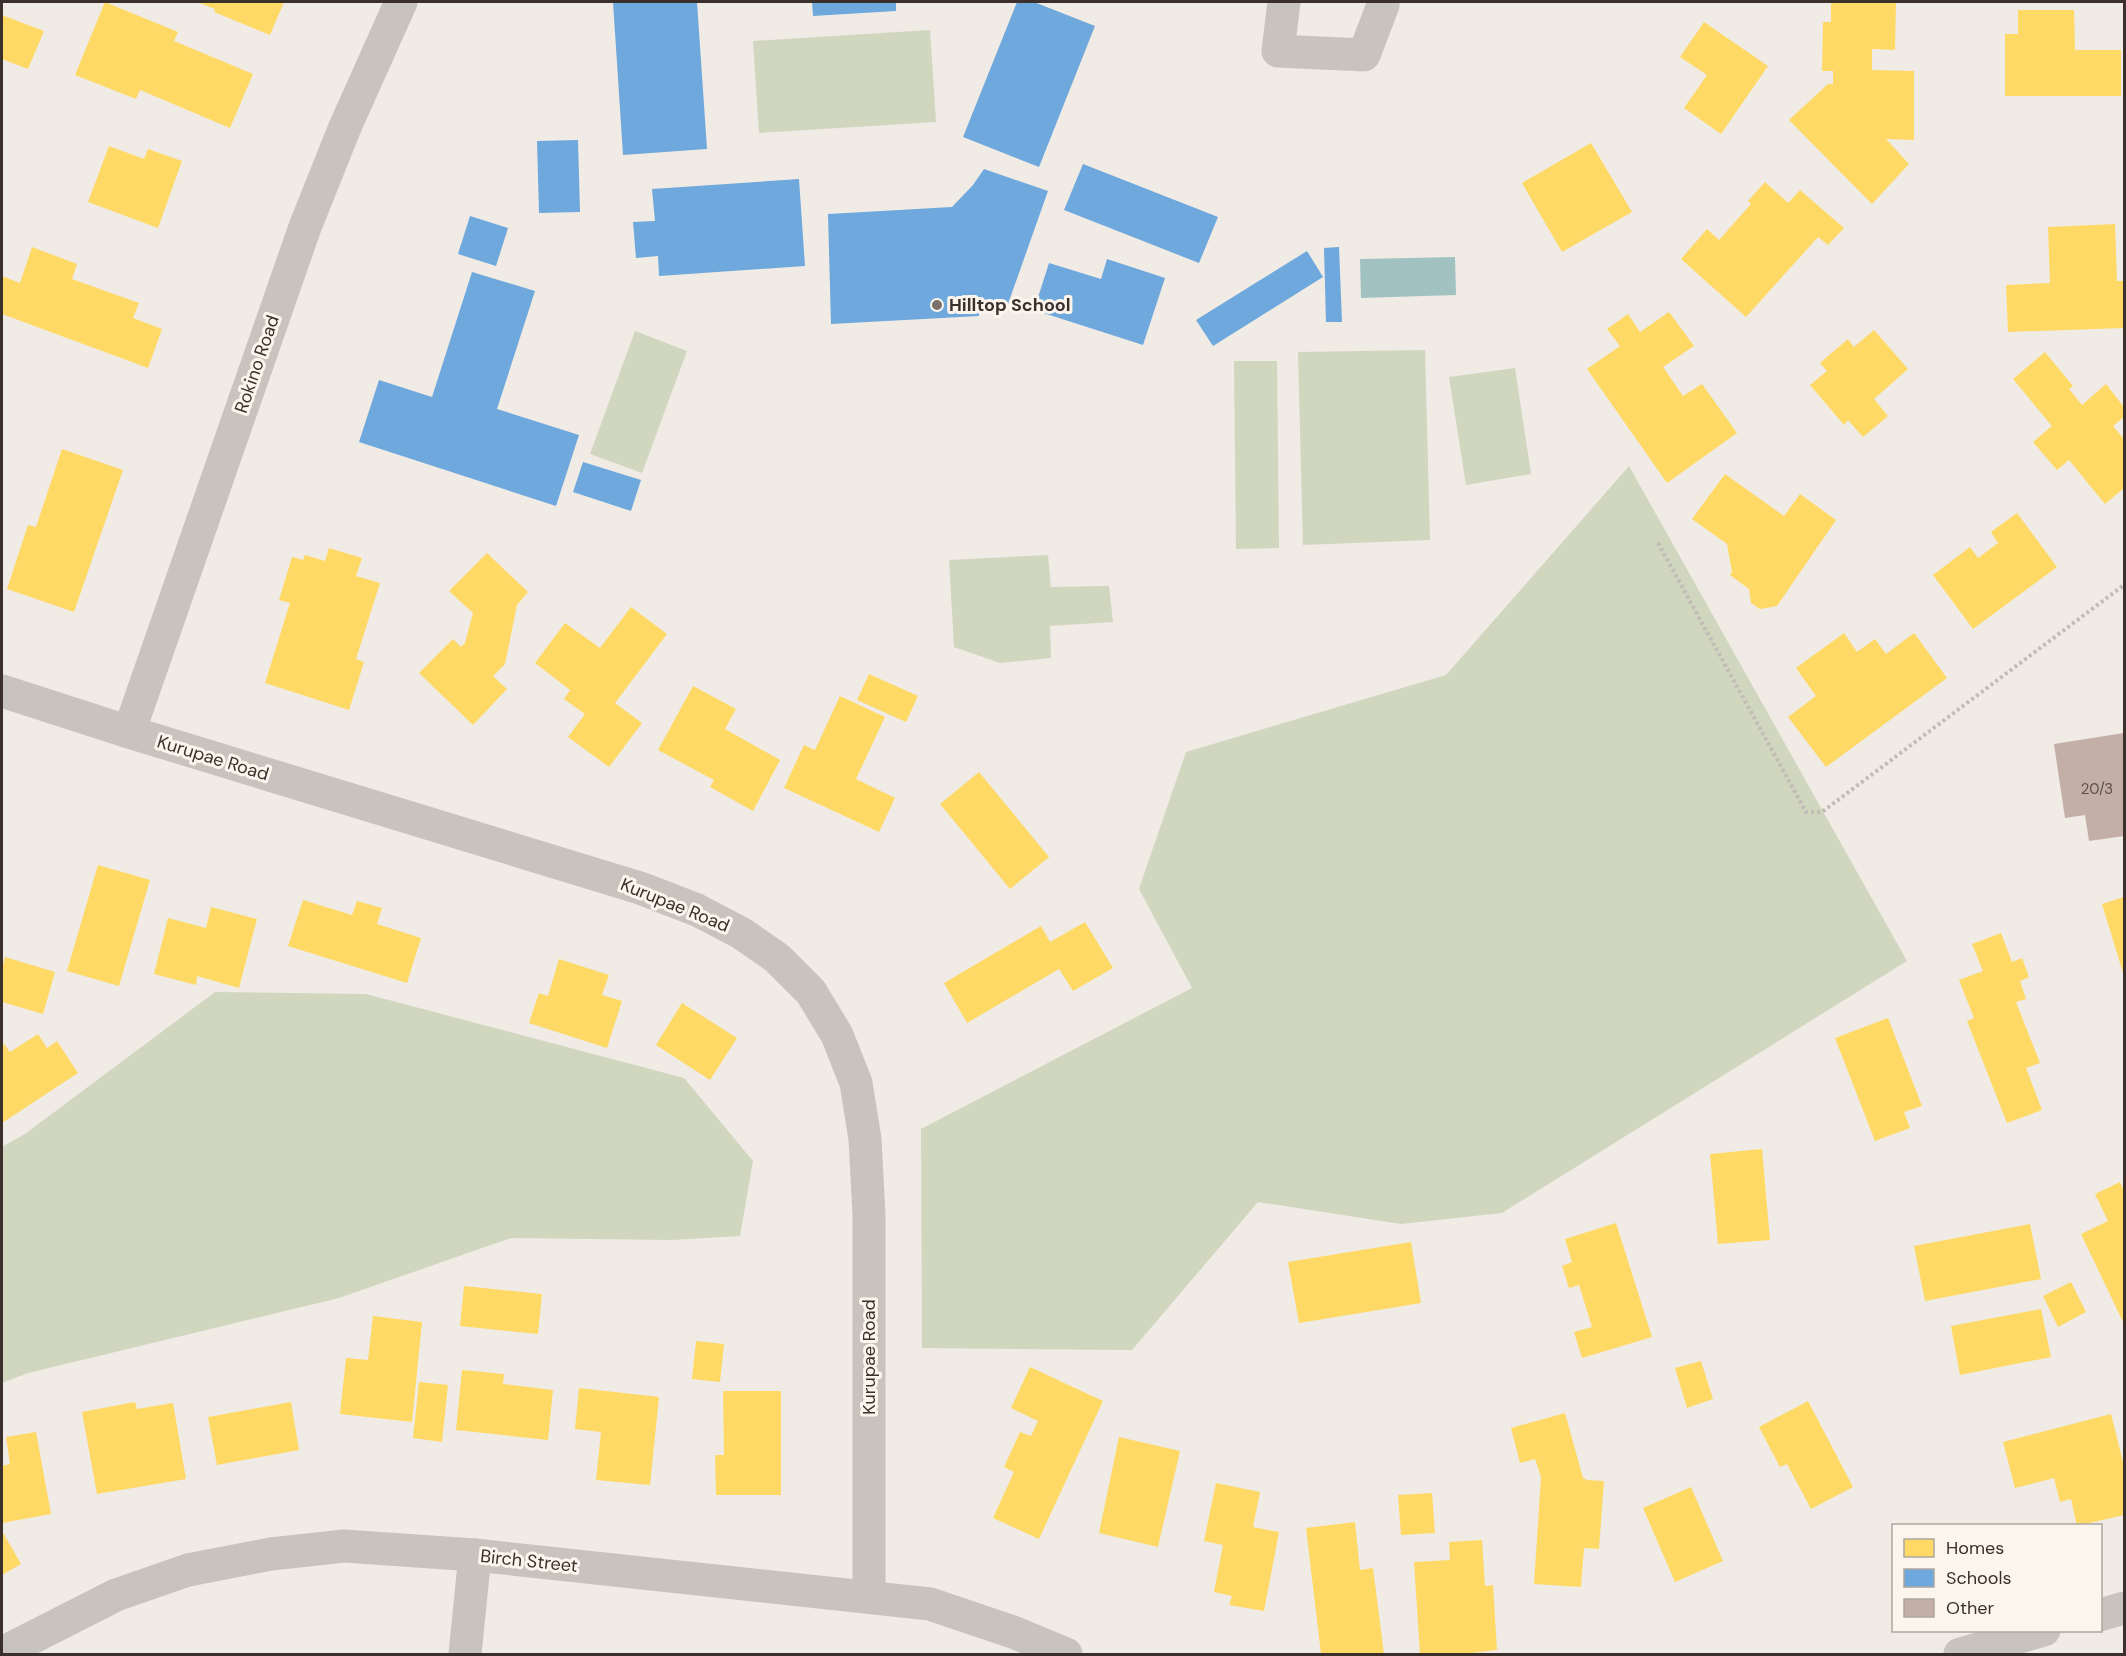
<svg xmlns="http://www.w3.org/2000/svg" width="2126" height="1656" viewBox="0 0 2126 1656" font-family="'DM Sans',sans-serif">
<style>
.green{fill:#d1d6bf}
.water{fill:#a1c2c1}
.homes{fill:#ffd966}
.schools{fill:#6fa8dc}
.building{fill:#c3afa7}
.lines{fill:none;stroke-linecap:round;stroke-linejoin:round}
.path{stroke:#c2bbb6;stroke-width:4;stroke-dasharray:3 3;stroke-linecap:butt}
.minor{stroke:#c9c3be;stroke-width:33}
.poi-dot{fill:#7a716c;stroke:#fbf5ee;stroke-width:2}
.labels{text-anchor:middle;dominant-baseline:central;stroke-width:6;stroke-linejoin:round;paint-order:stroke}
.number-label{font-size:15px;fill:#5d504a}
.poi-label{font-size:18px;font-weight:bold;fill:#3b302b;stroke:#fbf5ee;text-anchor:start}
.street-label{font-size:18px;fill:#3b302b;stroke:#fbf5ee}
</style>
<rect width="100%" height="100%" fill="#f0ebe5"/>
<!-- green -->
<g class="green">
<path d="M930,30L936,122L759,133L753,41Z"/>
<path d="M635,331L687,351L642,473L590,454Z"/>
<path d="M1425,350L1430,540L1303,545L1298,352Z"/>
<path d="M1234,361H1277L1279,548L1236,549Z"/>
<path d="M1515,368L1531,474L1466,485L1449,377Z"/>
<path d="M1629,466L1907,961L1502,1213L1401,1224L1258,1202L1132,1350L922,1348L921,1129L1192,988L1139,889L1186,752L1446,675Z"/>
<path d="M1048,555L1051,587L1109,586L1113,622L1050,626L1051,658L1000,663L954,647L949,560Z"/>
<path d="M215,992L366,994L684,1078L753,1161L740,1236L672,1240L511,1238L339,1298L28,1373L2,1383V1147L25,1134Z"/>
</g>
<!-- water -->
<path class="water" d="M1455,257L1456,295L1361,298L1360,259Z"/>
<!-- homes -->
<g class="homes">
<path d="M105,2L178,32L174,41L253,74L230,128L140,90L136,99L75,75Z"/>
<path d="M197,2H284L270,35L214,12L215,9Z"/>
<path d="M1831,2L1896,3L1895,50L1872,49V70L1914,71V140L1886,139L1909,164L1872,204L1789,120L1828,84H1833V71H1822L1823,22H1831Z"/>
<path d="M2018,10H2074L2075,50H2121V96H2005V34H2018Z"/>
<path d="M2,15L44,31L28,69L2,59Z"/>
<path d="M1704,22L1768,66L1721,134L1684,108L1707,75L1680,57Z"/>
<path d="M1591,143L1632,212L1562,252L1522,183Z"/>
<path d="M109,146L144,159L148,149L182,161L158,228L88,202Z"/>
<path d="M1765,182L1788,203L1800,190L1844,228L1828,245L1818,237L1746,317L1681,259L1707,229L1719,240L1751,204L1748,201Z"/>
<path d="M2115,224L2117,281H2124V328L2008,332L2006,285L2050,283L2048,227Z"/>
<path d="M32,247L77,264L72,279L139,303L133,318L162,329L148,368L2,314V276L20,283Z"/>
<path d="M1669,312L1694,346L1663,367L1683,396L1702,384L1737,433L1667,483L1587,369L1620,346L1607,329L1628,314L1640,332Z"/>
<path d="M1874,330L1908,369L1874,399L1888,416L1863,437L1848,420L1844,425L1810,385L1827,371L1820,363L1848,339L1854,347Z"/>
<path d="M2045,352L2073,386L2069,389L2082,405L2106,384L2124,407V417L2113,426L2124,439V488L2105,504L2069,460L2057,470L2033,442L2052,426L2013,379Z"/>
<path d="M62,449L123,470L74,612L7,589L28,525L36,527Z"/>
<path d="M1725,474L1784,516L1800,494L1836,520L1777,606L1760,609L1751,603L1749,589L1730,575L1732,572L1727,544L1692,519Z"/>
<path d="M2017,513L2057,567L1973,629L1933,575L1970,547L1978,558L1998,543L1991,532Z"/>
<path d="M329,548L362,558L356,576L380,583L356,659L364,662L349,710L265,683L290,603L279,600L292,557L303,560L305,555L325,561Z"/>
<path d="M487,553L528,592L517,605L505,664L493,676L507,689L473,725L419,673L453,639L461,647L465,643L473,613L449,591Z"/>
<path d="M631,607L667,634L615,703L642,723L609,767L568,737L585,714L564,699L570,690L535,663L565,623L600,648Z"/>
<path d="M1844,633L1857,652L1875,639L1886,654L1914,633L1947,678L1826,767L1788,717L1816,696L1796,668Z"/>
<path d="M869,674L918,696L906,722L857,700Z"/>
<path d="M693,686L736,709L725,729L780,760L753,811L710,787L714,780L658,750Z"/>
<path d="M840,696L885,717L856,779L895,798L879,832L784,788L804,745L815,750Z"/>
<path d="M979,772L1049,857L1010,889L940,804Z"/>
<path d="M98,865L150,880L119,986L67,971Z"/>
<path d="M2124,897V976L2102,904Z"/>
<path d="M303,900L352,915L357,901L382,908L377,924L421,938L407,983L288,946Z"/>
<path d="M211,907L257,919L239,988L197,976L196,985L154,974L168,918L206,928Z"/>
<path d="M1085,922L1113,968L1073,991L1059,969L967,1023L944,983L1041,926L1050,942Z"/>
<path d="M2001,933L2012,962L2022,958L2029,977L2020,981L2026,999L2016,1002L2040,1063L2026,1068L2042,1110L2007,1123L1967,1021L1974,1018L1959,980L1983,971L1972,944Z"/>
<path d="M5,957L55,972L43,1014L2,1002V969Z"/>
<path d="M559,959L609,975L602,995L622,1001L607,1048L529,1023L539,993L548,996Z"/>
<path d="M682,1003L737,1038L710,1080L656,1045Z"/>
<path d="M1888,1018L1922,1106L1904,1112L1910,1128L1875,1141L1835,1038Z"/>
<path d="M38,1034L47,1048L57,1041L78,1073L2,1123V1045L4,1044L10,1052Z"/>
<path d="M1762,1149L1770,1240L1718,1244L1710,1154Z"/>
<path d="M2120,1182L2124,1191V1324L2081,1234L2108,1221L2095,1194Z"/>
<path d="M1616,1223L1652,1337L1582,1358L1574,1332L1592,1327L1579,1285L1569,1288L1562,1266L1572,1262L1565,1239Z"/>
<path d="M2030,1224L2041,1279L1925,1301L1914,1246Z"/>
<path d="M1411,1242L1421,1303L1299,1323L1288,1262Z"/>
<path d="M2071,1282L2086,1312L2058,1327L2043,1296Z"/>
<path d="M464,1286L542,1294L538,1334L460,1326Z"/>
<path d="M2041,1309L2051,1357L1960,1375L1951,1326Z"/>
<path d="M373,1316L422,1322L412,1422L340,1414L346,1358L368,1360Z"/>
<path d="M696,1341L724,1344L720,1382L692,1379Z"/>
<path d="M1701,1361L1713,1399L1687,1408L1675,1368Z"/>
<path d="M1030,1367L1103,1401L1039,1539L993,1518L1014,1472L1004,1467L1020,1432L1031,1436L1038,1421L1011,1408Z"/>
<path d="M462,1370L504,1374L503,1384L553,1390L548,1440L456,1430Z"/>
<path d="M419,1382L448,1385L442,1442L413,1438Z"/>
<path d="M579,1388L659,1397L650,1485L596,1480L601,1432L575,1429Z"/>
<path d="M723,1391H781V1495H716L715,1455H724Z"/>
<path d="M1808,1401L1853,1487L1811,1509L1787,1464L1780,1467L1759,1427Z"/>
<path d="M135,1402L137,1409L173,1403L186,1479L97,1494L82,1412Z"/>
<path d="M291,1402L299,1450L217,1465L208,1417Z"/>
<path d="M1565,1413L1583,1478L1587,1480L1604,1481L1599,1549L1584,1548L1581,1587L1534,1584L1541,1477L1535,1459L1520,1463L1511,1428Z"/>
<path d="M2111,1414L2124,1466V1515L2077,1526L2071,1499L2060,1502L2054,1478L2015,1488L2003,1442Z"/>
<path d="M36,1432L51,1514L2,1523V1466L10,1464L6,1437Z"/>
<path d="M1119,1437L1180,1451L1158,1547L1099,1533Z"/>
<path d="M1216,1483L1260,1492L1253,1527L1279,1532L1264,1611L1229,1605L1232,1596L1214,1592L1223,1545L1204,1541Z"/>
<path d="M1691,1487L1723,1561L1675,1582L1643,1508Z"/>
<path d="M1432,1493L1435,1533L1401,1535L1398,1495Z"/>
<path d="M1355,1522L1360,1570L1373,1568L1384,1654H1321L1306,1528Z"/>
<path d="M2,1531L21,1564L2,1575Z"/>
<path d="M1482,1540L1485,1586L1493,1585L1497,1650L1462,1654H1420L1414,1562L1450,1560L1449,1542Z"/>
</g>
<!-- schools -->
<g class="schools">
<path d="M613,2H697L707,149L623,155Z"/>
<path d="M812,2H896V11L813,16Z"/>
<path d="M1017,2H1034L1095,26L1039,167L963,137Z"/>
<path d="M578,140L580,212L539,213L537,141Z"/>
<path d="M1083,164L1218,217L1199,263L1064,210Z"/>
<path d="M984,169L1048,191L1008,304L979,306V316L831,324L828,214L952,207L973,185Z"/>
<path d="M799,179L805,266L659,276L658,256L636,258L633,222L655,221L652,189Z"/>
<path d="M470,216L508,228L496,266L458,254Z"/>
<path d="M1339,247L1342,322H1326L1324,248Z"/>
<path d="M1307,251L1323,277L1213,346L1196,320Z"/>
<path d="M1107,259L1165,278L1143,345L1034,310L1049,263L1101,279Z"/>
<path d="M472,272L535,291L497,409L579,435L556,506L359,442L379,380L432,397Z"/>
<path d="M583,462L641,480L631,511L573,492Z"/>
</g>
<!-- building -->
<path class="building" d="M2124,733V836L2089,841L2085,815L2065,818L2054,744Z"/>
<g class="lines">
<!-- path -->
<path class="path" d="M1658,543L1806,812H1822L2124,585"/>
<!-- minor -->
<g class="minor">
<path d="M1284,2L1278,51L1364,55L1383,5L1382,2"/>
<path d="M2,691L129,732L640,888L697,910L741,933L777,958L811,992L837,1035L856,1083L865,1139L869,1215V1596"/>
<path d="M129,732L305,227L345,127L401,2"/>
<path d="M2100,1615L2124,1608"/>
<path d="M2,1653L116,1595L188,1570L271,1554L344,1546L475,1555L930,1604L1013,1632L1066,1654"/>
<path d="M465,1654L475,1555"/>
<path d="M1960,1654L2044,1630"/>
</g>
</g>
<!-- markers -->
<circle class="poi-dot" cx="937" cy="305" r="6"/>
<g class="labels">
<!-- number labels -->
<g class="number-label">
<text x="2097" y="789">20/3</text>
</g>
<!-- poi labels -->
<g class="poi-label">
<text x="949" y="305">Hilltop School</text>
</g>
<!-- street labels -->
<g class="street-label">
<text transform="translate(257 364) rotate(-71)">Rokino Road</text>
<text transform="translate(213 758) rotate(17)">Kurupae Road</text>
<text transform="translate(675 905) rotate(22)">Kurupae Road</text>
<text transform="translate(869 1357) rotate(-90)">Kurupae Road</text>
<text transform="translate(529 1561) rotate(6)">Birch Street</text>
</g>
</g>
<!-- border -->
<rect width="2126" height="1656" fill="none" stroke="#3b302b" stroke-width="6"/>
<!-- legend -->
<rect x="1892" y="1524" width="210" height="108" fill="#fbf5ee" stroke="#aea6a0" stroke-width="1.5"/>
<rect x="1904" y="1539" width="30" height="18" fill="#ffd966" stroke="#aea6a0" stroke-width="1.5"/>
<text x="1946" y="1554" font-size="18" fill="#3b302b">Homes</text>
<rect x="1904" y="1569" width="30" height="18" fill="#6fa8dc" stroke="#aea6a0" stroke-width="1.5"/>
<text x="1946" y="1584" font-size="18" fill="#3b302b">Schools</text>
<rect x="1904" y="1599" width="30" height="18" fill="#c3afa7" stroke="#aea6a0" stroke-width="1.5"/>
<text x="1946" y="1614" font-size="18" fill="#3b302b">Other</text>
</svg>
